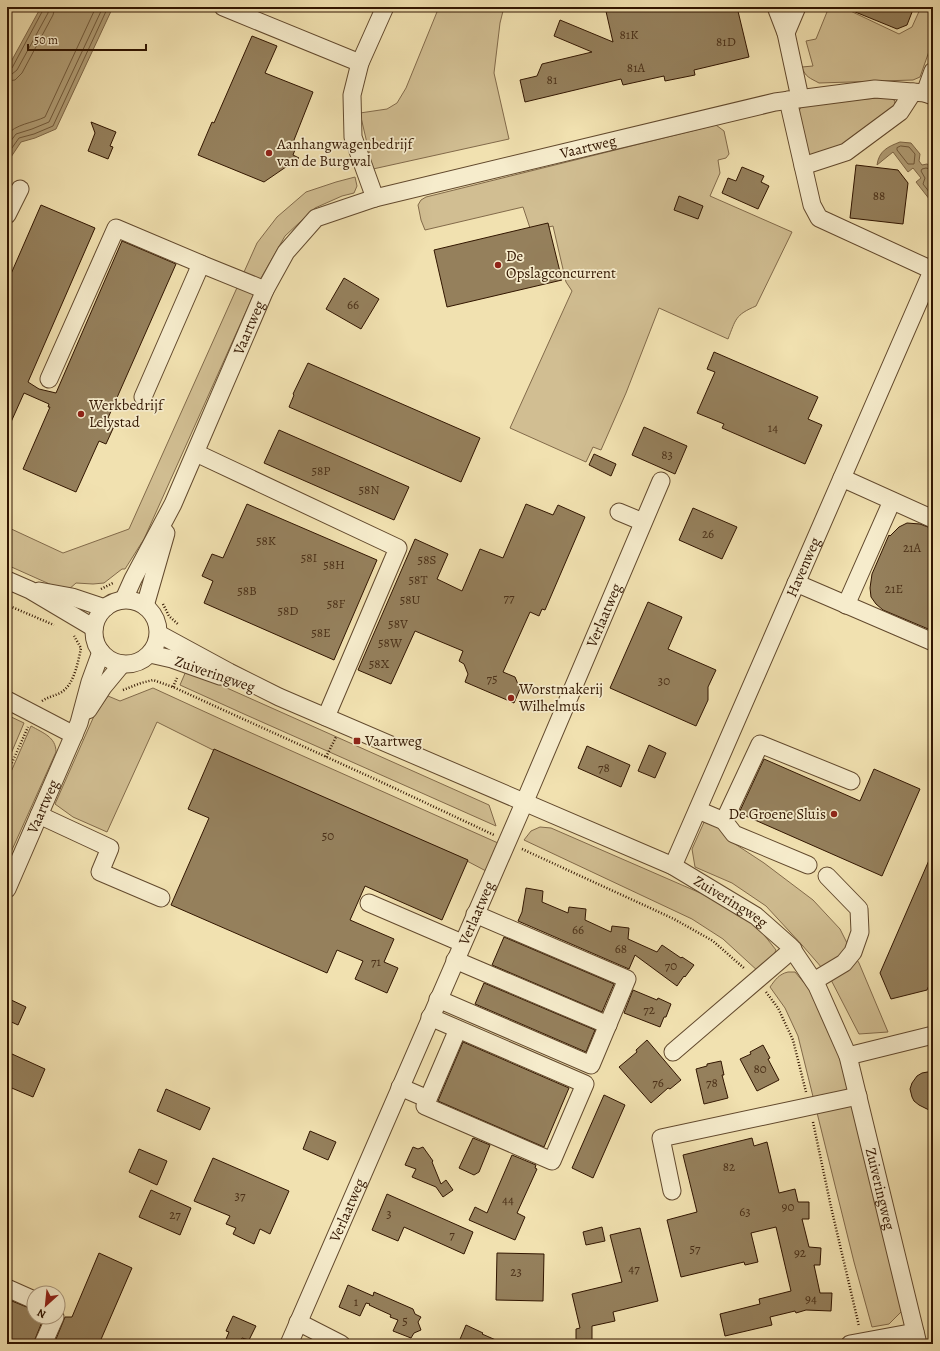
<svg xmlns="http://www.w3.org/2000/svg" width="940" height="1351" viewBox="0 0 940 1351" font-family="Alegreya,serif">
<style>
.green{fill:#d1be92;stroke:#826a4a}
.water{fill:#b09c74;stroke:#7e6646}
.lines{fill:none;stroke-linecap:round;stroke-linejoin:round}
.shore{stroke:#71593a;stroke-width:1}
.building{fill:#95805c;stroke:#321601}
.minor-casing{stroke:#62492d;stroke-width:19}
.path{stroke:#321601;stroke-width:2.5;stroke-dasharray:1 2;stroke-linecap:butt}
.minor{stroke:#f6eccc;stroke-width:17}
.poi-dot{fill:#8f2418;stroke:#f6eccc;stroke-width:1.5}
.labels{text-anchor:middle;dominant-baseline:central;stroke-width:3.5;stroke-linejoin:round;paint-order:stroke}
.number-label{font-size:13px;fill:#4b3018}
.poi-label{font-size:15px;fill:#321601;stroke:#f6eccc;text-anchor:start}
.street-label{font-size:15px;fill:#321601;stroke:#f6eccc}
</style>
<rect width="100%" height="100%" fill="#f1e1b0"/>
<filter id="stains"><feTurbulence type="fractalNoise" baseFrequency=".005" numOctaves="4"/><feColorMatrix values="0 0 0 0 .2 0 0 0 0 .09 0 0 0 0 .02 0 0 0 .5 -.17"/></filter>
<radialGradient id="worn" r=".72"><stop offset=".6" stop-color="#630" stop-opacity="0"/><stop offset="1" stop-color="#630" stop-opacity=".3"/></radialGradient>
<!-- green -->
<g class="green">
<path d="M439,7H504L500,23L494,73L509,139L373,169L360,113L387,109L397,103L406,88Z"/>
<path d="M829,7H842L899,34L912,27L921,7H933V40L920,77L913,80L819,83C810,78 805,77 802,67L813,66L806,41L816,39Z"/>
<path d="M890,97L895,101L894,106L846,143L809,156L798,112L802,106L806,104Z"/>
<path d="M716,125L724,131L729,154L726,158L718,160L720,173L710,196L792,232L756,306C735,315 736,319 728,339L659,308L626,393L601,450L593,447L586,462L510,428L572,291L566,282L553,226L531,231L523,207L425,230L421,220L418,205L421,200L426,197Z"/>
<path d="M355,177L357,186L354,193L342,196L315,208L285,236L261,278L144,539L125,569H122L104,583L93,584L76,583L68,590L54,586L7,565V527L63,553L129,529L257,243L277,217L306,192L336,182Z"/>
<path d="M186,671L209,680L489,805L496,826L244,714L180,685Z"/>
<path d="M153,688L238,727L498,843L486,871L467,861V860L213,750L157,722L107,832L73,817L55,804L94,716L108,696L120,701Z"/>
<path d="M7,715L24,723L7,763Z"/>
<path d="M31,726C43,733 56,737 56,752L7,861V781Z"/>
<path d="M705,820L733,832L729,840L764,863L813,900L840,929L850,949L859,963L888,1032L859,1034L829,976L802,945L766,906L732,883L695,867L692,849Z"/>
<path d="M540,827L551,828L698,892L719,902L753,921L776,950L772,960L759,972L723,939L692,919L524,840L531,831Z"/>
<path d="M788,972H795L811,991L837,1043L903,1310L889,1324L872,1327L854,1262L798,1036L785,1008L770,987C775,980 779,974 788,972Z"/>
</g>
<!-- water -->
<g class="water">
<path d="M41,7H113L56,129L35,138L21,142L7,163V69Z"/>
<path d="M900,142L911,143L920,154L919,161L922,165L927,164L932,167L933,193L930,200L916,182L921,178L913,168L908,172L893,152L877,165C879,151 887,147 900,142Z"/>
</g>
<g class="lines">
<!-- shore -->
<g class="shore">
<path d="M7,70L12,68L43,10L44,7"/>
<path d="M7,75L12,74L17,70L48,13L49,7"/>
<path d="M7,81L15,80L22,73L53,15L55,7"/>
<path d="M7,135C15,124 33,123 45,117L96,7"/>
<path d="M7,146L16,134L32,129L49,122L103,7"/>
<path d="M901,146L909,147L915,154L914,164H908L897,150V148Z"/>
<path d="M7,155L19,138L34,134L53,126L108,7"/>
<path d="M933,170L926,168L922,169L921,171L925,178L923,184L930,193L933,194"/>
</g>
</g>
<!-- building -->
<g class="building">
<path d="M605,7H737L749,57L694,70L695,75L665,81L664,76L623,85L621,79L525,102L520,80L537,76L542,64L592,52L554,36L560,20L613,42Z"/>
<path d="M843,7H914L907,25L897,29Z"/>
<path d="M252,36L277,46L265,73L313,92L294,140L296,147L293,155L299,158L264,182L198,155L212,122L214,123Z"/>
<path d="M91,122L116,132L110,146L113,147L108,159L88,151L95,133Z"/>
<path d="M856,165L898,170L908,183L903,224L850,218Z"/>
<path d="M742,167L764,176L761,182L769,186L758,209L722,193L728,178L736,181Z"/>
<path d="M679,196L703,206L698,219L674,210Z"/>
<path d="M41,205L95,228L28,382L39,389L56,393L122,241L176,264L108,418L116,422L106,444L99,441L76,492L23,469L50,407H48L49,404L24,393L7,431V283Z"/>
<path d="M548,223L562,280L447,307L434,250Z"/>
<path d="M344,278L379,299L361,329L326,309Z"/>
<path d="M714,352L818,397L808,419L822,425L805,464L722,428L724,424L697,413L715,372L707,369Z"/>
<path d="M308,363L480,438L461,482L289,407L294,395L293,394Z"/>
<path d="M644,427L687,446L675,474L632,455Z"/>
<path d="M279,430L409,487L394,520L264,463Z"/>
<path d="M594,454L616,464L611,476L589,465Z"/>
<path d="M247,504L377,560L334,660L204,603L213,581L202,576L212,554L223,558Z"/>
<path d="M526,504L553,515L558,505L585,517L545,610L542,609L539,616L530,612L503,672L515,677L520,689L514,703L465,682L468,674L464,664L459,661L463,651L415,631L391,684L358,670L415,539L448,554L437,579L462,591L480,549L503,558Z"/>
<path d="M693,508L737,527L722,559L679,540Z"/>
<path d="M907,523L920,524L933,529V631L883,610L876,604L871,597L870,588L872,574L889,535L890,536L899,527Z"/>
<path d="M648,602L682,617L668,649L716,670L708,687V700L696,726L610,688Z"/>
<path d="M649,745L666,753L655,778L638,771Z"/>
<path d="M587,746L630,765L621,787L578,768Z"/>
<path d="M214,749L468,860L442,920L365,886L350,920L394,939L384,962L398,968L387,993L355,979L363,961L337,950L327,973L171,905L209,818L188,809Z"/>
<path d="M764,759L860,801L874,769L920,789L882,876L739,813Z"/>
<path d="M933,851V976L927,990L891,999L880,973Z"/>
<path d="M526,888L543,891L542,902L568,913L569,907L586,909L585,920L611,932L612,926L629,928L628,939L657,952L662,945L681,958L682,957L694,965L685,977L684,976L677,986L635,955L629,969L518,921L522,912Z"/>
<path d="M504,937L614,984L602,1012L492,965Z"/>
<path d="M484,983L595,1030L586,1052L475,1004Z"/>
<path d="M633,990L657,1000L658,998L671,1004L666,1017H664L660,1027L624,1013Z"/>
<path d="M7,998L26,1007L18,1025L7,1020Z"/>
<path d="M647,1040L681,1080L670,1089L668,1088L651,1103L619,1067L637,1052L636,1050Z"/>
<path d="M463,1042L569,1088L544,1147L438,1101Z"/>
<path d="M763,1045L770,1058L768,1059L779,1080L757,1091L740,1059L751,1054L750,1052Z"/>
<path d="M12,1054L45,1069L33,1097L7,1086V1066Z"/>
<path d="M721,1061L724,1075H722L728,1098L704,1104L696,1069L707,1066V1064Z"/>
<path d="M933,1071V1112L919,1105L914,1101L912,1097L910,1089L912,1083L917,1076L922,1073Z"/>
<path d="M166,1089L210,1108L200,1130L157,1111Z"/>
<path d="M604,1095L625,1105L593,1178L572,1168Z"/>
<path d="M310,1131L336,1142L328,1160L303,1149Z"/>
<path d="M473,1138L490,1145L479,1172L474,1175L459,1168Z"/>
<path d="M752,1138L754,1146L767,1142L779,1193L795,1189L798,1202H809V1219H802L809,1247L821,1248L820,1265H814L820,1293H832L831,1311L806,1310L796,1313L795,1311L770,1317L772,1325L725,1336L720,1314L760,1304L759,1299L791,1291L776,1227L751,1233L758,1262L745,1265L744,1262L681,1277L667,1220L697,1212L683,1155Z"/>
<path d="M413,1147L418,1149L423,1147L433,1161L432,1162L441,1184L446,1180L453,1190L443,1197L436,1187L412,1177L416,1169L405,1165Z"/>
<path d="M139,1149L167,1161L157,1185L129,1172Z"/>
<path d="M512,1155L536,1165L535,1168L537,1169L517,1213L525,1217L515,1240L469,1220L475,1207L487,1213Z"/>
<path d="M213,1158L289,1191L270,1234L260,1229L254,1244L233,1234L236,1228L226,1224L230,1216L194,1201Z"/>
<path d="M151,1190L191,1208L180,1235L139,1217Z"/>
<path d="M387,1194L473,1232L464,1254L404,1227L398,1241L372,1230Z"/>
<path d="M602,1227L605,1241L586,1245L583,1232Z"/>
<path d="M640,1228L658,1301L613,1312L615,1321L592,1326V1344H576V1329L580,1328L572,1294L622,1282L610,1235Z"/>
<path d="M99,1253L132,1268L99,1344H54L65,1317H72Z"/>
<path d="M497,1253L544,1254L543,1301L496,1300Z"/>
<path d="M348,1285L373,1296L374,1292L413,1309L415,1314L421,1317L418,1322L421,1330L414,1333L411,1338L393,1331L398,1320L390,1317L391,1315L369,1305L370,1304L366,1303L360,1316L339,1307Z"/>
<path d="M7,1299L34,1310V1317H44L33,1344H7Z"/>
<path d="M233,1316L256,1326L249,1340L242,1338L239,1344H224L229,1332L226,1331Z"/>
<path d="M466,1325L483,1333L482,1334L505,1344H458Z"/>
</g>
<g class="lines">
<defs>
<g id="minor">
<path d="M223,7L360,63"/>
<path d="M776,7L786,33L800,98"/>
<path d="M786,33L797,7"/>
<path d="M925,93L933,71"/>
<path d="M788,100L812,205L819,218L932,270"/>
<path d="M803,166L846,152L900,112L913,92"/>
<path d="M375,198L353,137L352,95L360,63L385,7"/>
<path d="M7,215L20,189"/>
<path d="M49,379L116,228L201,264"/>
<path d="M143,397L201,264L265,290"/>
<path d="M196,453L398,548L326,717"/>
<path d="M842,478L933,519"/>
<path d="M619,512L643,522"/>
<path d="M7,580L30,590L94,628"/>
<path d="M796,583L933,642"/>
<path d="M39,591L72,597L105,608"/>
<path id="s1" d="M124,599L133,579L173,504L265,290L286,252L316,218L375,198L775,102L875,89L925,93L933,96"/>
<circle cx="126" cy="632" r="32"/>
<path d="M846,605L892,501"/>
<path d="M145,606L166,533"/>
<path id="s2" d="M159,634L229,672L279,697L673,866L756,916L790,946L817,986L848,1056L918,1344"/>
<path d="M150,654L172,659L220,676"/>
<path d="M7,700L74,735"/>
<path d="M88,710L103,687L122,664"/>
<path d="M698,810L724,821L734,834L808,865"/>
<path d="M39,815L110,848L100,872L161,898"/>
<path d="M724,821L760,744L851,781"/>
<path id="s3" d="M673,866L933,269"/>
<path id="s4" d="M7,889L79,723L90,682L101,652"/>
<path d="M369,903L462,943"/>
<path d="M455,960L608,1025"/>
<path d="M814,981L844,963L853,952L860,932L859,909L827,876"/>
<path d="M438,999L591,1065L627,979L475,914"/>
<path d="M430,1017L585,1084L552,1161L425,1106L458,1029"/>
<path d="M673,1052L793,949"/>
<path d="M848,1056L933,1035"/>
<path d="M400,1087L428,1099"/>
<path d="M672,1191L661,1138L858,1096"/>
<path d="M7,1288L34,1300"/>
<path d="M298,1322L341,1344"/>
<path d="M43,1344L55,1317"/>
<path id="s5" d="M289,1344L525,801L661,481"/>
<path d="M850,1344L915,1332"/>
</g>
</defs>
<!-- minor casing -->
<use href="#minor" class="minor-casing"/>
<!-- path -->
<g class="path">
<path d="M101,589L113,583"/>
<path d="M163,604L169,616L179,625"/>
<path d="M7,605L54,625"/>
<path d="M173,687L177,678"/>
<path d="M123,690L141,683L153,680L173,687L377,780L494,835"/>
<path d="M42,701C48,697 54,696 60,693C74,686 78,662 81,648L74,636"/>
<path d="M326,757L336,737"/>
<path d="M7,774L28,727"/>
<path d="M522,849L674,919L713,941L745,969"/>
<path d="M766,992L778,1008L793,1040L806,1092"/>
<path d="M813,1122L831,1207L859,1326"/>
</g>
<!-- minor -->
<use href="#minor" class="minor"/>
</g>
<!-- markers -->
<g class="poi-dot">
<circle cx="269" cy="153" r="4"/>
<circle cx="498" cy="265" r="4"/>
<circle cx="81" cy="414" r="4"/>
<circle cx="511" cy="698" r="4"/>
<rect x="353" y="737" width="8" height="8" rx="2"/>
<circle cx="834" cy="814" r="4"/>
</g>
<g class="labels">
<!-- number labels -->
<g class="number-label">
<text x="629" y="34">81K</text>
<text x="726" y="41">81D</text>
<text x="636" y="67">81A</text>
<text x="552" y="79">81</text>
<text x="879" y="195">88</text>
<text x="353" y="304">66</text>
<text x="773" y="427">14</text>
<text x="667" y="454">83</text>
<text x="321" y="470">58P</text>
<text x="369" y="489">58N</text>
<text x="708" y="533">26</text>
<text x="266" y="540">58K</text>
<text x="912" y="547">21A</text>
<text x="309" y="557">58I</text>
<text x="427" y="559">58S</text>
<text x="334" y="564">58H</text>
<text x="418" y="579">58T</text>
<text x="894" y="588">21E</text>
<text x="247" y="590">58B</text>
<text x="509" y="597">77</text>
<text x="410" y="599">58U</text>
<text x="336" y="603">58F</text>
<text x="288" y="610">58D</text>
<text x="398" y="623">58V</text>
<text x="321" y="632">58E</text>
<text x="390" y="642">58W</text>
<text x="379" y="663">58X</text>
<text x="492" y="678">75</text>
<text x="664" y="680">30</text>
<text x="604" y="767">78</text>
<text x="328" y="835">50</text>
<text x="578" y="929">66</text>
<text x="621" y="948">68</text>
<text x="376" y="961">71</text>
<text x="671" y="965">70</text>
<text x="649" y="1009">72</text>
<text x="760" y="1068">80</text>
<text x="658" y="1082">76</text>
<text x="712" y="1082">78</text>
<text x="729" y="1166">82</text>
<text x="240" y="1195">37</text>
<text x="508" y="1199">44</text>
<text x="788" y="1206">90</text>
<text x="745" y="1211">63</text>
<text x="389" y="1213">3</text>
<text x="175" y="1214">27</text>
<text x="452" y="1234">7</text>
<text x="695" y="1248">57</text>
<text x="800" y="1252">92</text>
<text x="634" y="1268">47</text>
<text x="516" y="1271">23</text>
<text x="811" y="1298">94</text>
<text x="356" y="1301">1</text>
<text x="405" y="1320">5</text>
</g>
<!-- poi labels -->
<g class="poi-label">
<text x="277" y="144">Aanhangwagenbedrijf<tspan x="277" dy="17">van de Burgwal</tspan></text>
<text x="506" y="256">De<tspan x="506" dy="17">Opslagconcurrent</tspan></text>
<text x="89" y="405">Werkbedrijf<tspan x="89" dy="17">Lelystad</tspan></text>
<text x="519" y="689">Worstmakerij<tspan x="519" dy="17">Wilhelmus</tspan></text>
<text x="365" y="741">Vaartweg</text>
<text x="826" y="814" text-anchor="end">De Groene Sluis</text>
</g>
<!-- street labels -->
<g class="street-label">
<text stroke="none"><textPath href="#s1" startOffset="710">Vaartweg</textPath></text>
<text stroke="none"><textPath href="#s1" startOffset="299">Vaartweg</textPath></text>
<text stroke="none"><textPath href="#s3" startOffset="326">Havenweg</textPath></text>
<text stroke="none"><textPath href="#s5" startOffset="794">Verlaatweg</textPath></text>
<text transform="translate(215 674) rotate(19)">Zuiveringweg</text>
<text stroke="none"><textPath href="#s4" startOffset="90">Vaartweg</textPath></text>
<text stroke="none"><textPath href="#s2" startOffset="632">Zuiveringweg</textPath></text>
<text stroke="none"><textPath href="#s5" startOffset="470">Verlaatweg</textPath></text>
<text stroke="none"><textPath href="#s2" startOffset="968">Zuiveringweg</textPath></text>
<text stroke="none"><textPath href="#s5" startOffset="146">Verlaatweg</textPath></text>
</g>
</g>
<!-- margin -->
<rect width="940" height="1351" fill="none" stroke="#f1e1b0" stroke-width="24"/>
<rect x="8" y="8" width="924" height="1335" fill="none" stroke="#321601" stroke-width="2"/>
<rect x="12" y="12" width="916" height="1327" fill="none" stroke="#321601"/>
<!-- north arrow -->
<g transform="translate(46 1305) rotate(207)"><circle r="19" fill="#f6eccc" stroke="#a8967b"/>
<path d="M0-3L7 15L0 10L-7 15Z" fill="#8f2418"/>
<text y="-6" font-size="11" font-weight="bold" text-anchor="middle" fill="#321601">N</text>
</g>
<!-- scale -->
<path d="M28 44v6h118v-6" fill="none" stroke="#321601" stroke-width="2"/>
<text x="34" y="44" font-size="12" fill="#321601" stroke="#f6eccc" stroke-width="3" paint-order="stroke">50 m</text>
<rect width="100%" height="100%" filter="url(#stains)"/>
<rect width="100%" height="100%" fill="url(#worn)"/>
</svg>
